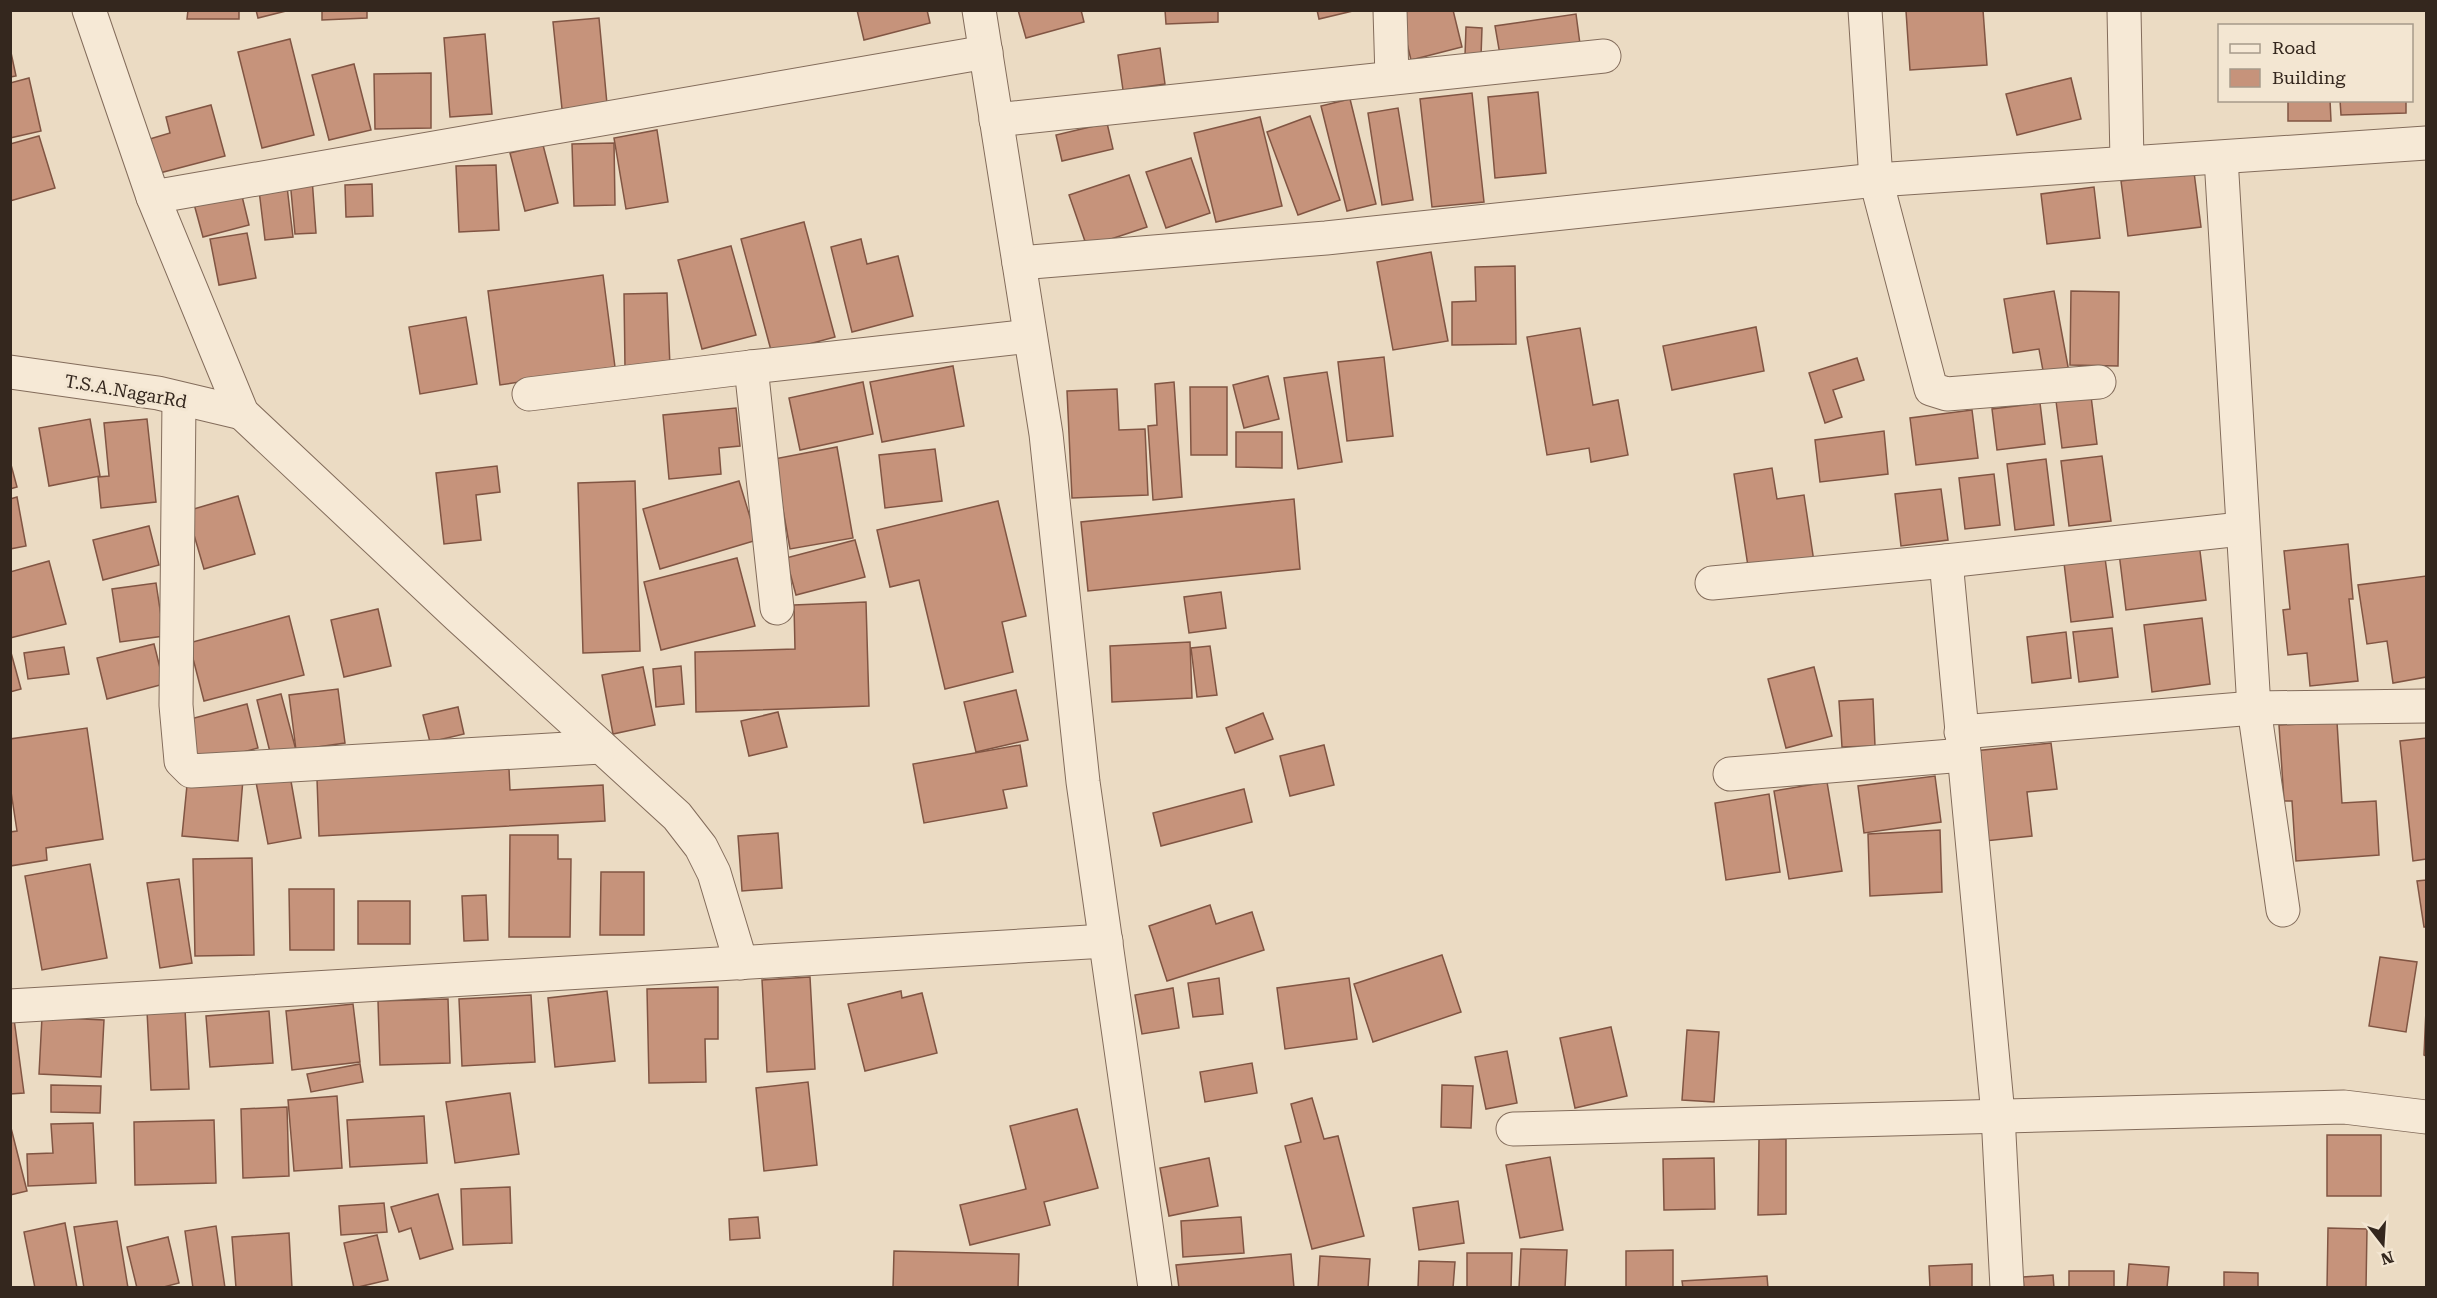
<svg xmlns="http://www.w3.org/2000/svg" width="2437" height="1298" viewBox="0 0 2437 1298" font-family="'Roboto Serif',serif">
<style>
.building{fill:#c6937b;stroke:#815543;stroke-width:1.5}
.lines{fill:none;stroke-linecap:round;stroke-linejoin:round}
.street-casing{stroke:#836c5b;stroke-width:35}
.street{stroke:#f6e9d6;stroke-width:33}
.labels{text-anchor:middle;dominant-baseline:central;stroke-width:6;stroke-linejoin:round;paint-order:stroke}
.street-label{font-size:18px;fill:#34271e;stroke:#f3e6d2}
</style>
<rect width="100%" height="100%" fill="#ebdbc3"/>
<!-- building -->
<g class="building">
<path d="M188,10H239V19H187Z"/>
<path d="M256,10H290L258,18Z"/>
<path d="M322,10H367V18L322,20Z"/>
<path d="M857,10H927L930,23L864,40Z"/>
<path d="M1018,10H1081L1084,22L1026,38Z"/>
<path d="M1165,10H1218V22L1166,24Z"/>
<path d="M1317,10H1357L1319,19Z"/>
<path d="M1399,10H1453L1462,47L1411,60Z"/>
<path d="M1983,10L1987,65L1910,70L1906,11Z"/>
<path d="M1576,14L1580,44L1500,55L1495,26Z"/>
<path d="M599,18L607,104L562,109L553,22Z"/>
<path d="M1466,27L1482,28L1481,57L1465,56Z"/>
<path d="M485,34L492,114L450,117L444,38Z"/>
<path d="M290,39L314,135L262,148L238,52Z"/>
<path d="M10,48L16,76L10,77Z"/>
<path d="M1160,48L1165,84L1123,90L1118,55Z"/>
<path d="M354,64L371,130L329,140L312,75Z"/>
<path d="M431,73V128L375,129L374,74Z"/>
<path d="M29,78L41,131L10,138V83Z"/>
<path d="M2071,78L2081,119L2017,135L2006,94Z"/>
<path d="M1538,92L1546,173L1495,178L1488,97Z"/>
<path d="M1472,93L1484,202L1432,207L1420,99Z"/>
<path d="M1350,99L1376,204L1347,211L1321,106Z"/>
<path d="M2288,100H2330L2331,121H2288Z"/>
<path d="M2340,100H2406V113L2341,115Z"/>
<path d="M211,105L225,156L152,175L143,141L170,133L166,117Z"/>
<path d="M1398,108L1413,200L1382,205L1368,113Z"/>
<path d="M1310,116L1340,200L1298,215L1267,132Z"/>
<path d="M1260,117L1282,206L1216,222L1194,133Z"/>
<path d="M1107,123L1113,149L1062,161L1056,135Z"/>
<path d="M657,130L668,202L626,209L614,138Z"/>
<path d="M39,136L55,188L10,201V144Z"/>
<path d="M614,143L615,205L574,206L572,144Z"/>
<path d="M543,145L558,203L525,211L510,153Z"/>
<path d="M1191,158L1210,213L1166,228L1146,172Z"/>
<path d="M496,165L499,230L459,232L456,166Z"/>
<path d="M2194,172L2201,227L2128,236L2121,181Z"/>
<path d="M1129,175L1147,227L1087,247L1069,195Z"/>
<path d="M286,178L293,237L265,240L258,182Z"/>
<path d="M312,178L316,233L295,234L290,180Z"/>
<path d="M372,184L373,216L346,217L345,185Z"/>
<path d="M2094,187L2100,238L2047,244L2041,194Z"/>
<path d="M241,192L249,225L203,237L194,204Z"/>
<path d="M804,222L835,337L772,354L741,239Z"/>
<path d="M247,233L256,278L219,285L210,239Z"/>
<path d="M861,239L867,264L898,256L913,316L852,332L831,247Z"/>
<path d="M731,246L756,335L702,349L678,260Z"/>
<path d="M1431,252L1448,341L1393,350L1377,262Z"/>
<path d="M1515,266L1516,344L1452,345V302L1476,301L1475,267Z"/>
<path d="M603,275L615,367L500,385L488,291Z"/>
<path d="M2054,291L2069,372L2044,376L2039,349L2013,353L2004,299Z"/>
<path d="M2071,291L2119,292L2118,366L2070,365Z"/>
<path d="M667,293L670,367L625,368L624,294Z"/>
<path d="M466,317L477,384L420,394L409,327Z"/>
<path d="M1756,327L1764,371L1672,390L1663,346Z"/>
<path d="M1580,328L1593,405L1618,400L1628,455L1591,462L1589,448L1547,455L1527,337Z"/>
<path d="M1384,357L1393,436L1347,441L1338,362Z"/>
<path d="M1857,358L1864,380L1833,390L1842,417L1825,423L1809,373Z"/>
<path d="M953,366L964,426L882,442L870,382Z"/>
<path d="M1327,372L1342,462L1298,469L1284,378Z"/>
<path d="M1268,376L1279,419L1244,428L1233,385Z"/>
<path d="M863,382L873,434L800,450L789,398Z"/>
<path d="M1174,382L1182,497L1153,500L1148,426L1157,425L1155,384Z"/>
<path d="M1190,387H1227V455H1191Z"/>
<path d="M1117,389L1119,430L1145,429L1148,495L1072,498L1067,391Z"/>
<path d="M2091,396L2097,444L2062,448L2056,401Z"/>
<path d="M2040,403L2045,444L1997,450L1992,409Z"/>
<path d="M736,408L740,446L719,448L721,474L669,479L663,415Z"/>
<path d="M1972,410L1978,458L1916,465L1910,418Z"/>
<path d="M90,419L100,476L49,486L39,428Z"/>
<path d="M147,419L156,502L101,508L98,477L109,476L104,423Z"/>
<path d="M1884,431L1888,474L1820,482L1815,440Z"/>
<path d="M1236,432H1282V468L1236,467Z"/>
<path d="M837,447L853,538L790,549L774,459Z"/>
<path d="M935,449L942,501L885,508L879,455Z"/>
<path d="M2102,456L2111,521L2069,526L2061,461Z"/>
<path d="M2046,459L2054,525L2015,530L2007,464Z"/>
<path d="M10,461L17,487L10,489Z"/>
<path d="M497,466L500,492L476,495L481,540L444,544L436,473Z"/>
<path d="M1772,468L1777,499L1804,495L1814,562L1749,573L1734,474Z"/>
<path d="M1994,474L2000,525L1965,529L1959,478Z"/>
<path d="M635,481L640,651L583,653L578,483Z"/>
<path d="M739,481L757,540L660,569L643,509Z"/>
<path d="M1941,489L1948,540L1901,546L1895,494Z"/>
<path d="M238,496L255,554L204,569L187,511Z"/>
<path d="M17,497L26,546L10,549V499Z"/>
<path d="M1294,499L1300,569L1088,591L1081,522Z"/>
<path d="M998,501L1026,616L1002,622L1013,672L945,689L919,580L890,587L877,530Z"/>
<path d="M149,526L159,565L103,580L93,540Z"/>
<path d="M855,540L865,577L796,595L786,558Z"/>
<path d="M2199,543L2206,600L2126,610L2119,553Z"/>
<path d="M2348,544L2353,599H2349L2358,681L2310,686L2307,653L2288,655L2283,610L2290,609L2284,551Z"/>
<path d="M737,558L755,626L661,650L644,582Z"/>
<path d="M2105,558L2113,617L2071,622L2064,563Z"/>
<path d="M49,561L66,624L10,638V572Z"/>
<path d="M2426,576V677L2393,683L2387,641L2367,644L2358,585Z"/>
<path d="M156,583L164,636L120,642L112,589Z"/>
<path d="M1221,592L1226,628L1189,633L1184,597Z"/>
<path d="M866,602L869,706L696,712L695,652L795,649L794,605Z"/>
<path d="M378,609L391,666L344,677L331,620Z"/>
<path d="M289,616L304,675L204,701L189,643Z"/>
<path d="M2202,618L2210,684L2152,692L2144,625Z"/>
<path d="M2112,628L2118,677L2079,682L2073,632Z"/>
<path d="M2066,632L2071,678L2032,683L2027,637Z"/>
<path d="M1190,642L1192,698L1112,702L1110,646Z"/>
<path d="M154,644L164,684L107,699L97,658Z"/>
<path d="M1210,646L1217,695L1197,697L1191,648Z"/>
<path d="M64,647L69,674L28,679L24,653Z"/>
<path d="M10,649L21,689L10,692Z"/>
<path d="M681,666L684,704L656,707L653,669Z"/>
<path d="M643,667L655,725L613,734L602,675Z"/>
<path d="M1814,667L1832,736L1786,748L1768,679Z"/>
<path d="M338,689L345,743L296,750L289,695Z"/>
<path d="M1016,690L1028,740L976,752L964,702Z"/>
<path d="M281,694L297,754L272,760L257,700Z"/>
<path d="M1873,699L1875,746L1842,747L1839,701Z"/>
<path d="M247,704L258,748L195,765L183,721Z"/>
<path d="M458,707L464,734L430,742L423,715Z"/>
<path d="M778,712L787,747L749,756L741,721Z"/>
<path d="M1263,713L1273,739L1235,753L1226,728Z"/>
<path d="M2337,722L2342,803L2376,801L2379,855L2296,861L2292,801H2284L2279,725Z"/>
<path d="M87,728L103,839L46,848L47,860L10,866V832L17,831L10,785V739Z"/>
<path d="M2426,738V859L2413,861L2400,741Z"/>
<path d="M2051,743L2057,789L2027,792L2032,836L1985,841L1974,751Z"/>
<path d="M1020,745L1027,786L1003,790L1007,808L924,823L913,764Z"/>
<path d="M1324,745L1334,785L1290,796L1280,756Z"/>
<path d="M509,769L510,790L603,785L605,821L319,836L317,779Z"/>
<path d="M289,770L301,838L268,844L255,777Z"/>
<path d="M188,775L243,779L238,841L182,836Z"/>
<path d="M1935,776L1941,822L1864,833L1858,786Z"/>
<path d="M1827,782L1842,871L1789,879L1774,791Z"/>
<path d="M1244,789L1252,822L1161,846L1153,813Z"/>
<path d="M1769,794L1780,872L1726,880L1715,803Z"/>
<path d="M1940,830L1942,892L1870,896L1868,834Z"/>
<path d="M778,833L782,888L742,891L738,836Z"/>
<path d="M510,835H558V859H571L570,937H509Z"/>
<path d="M252,858L254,955L195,956L193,859Z"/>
<path d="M90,864L107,958L42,970L25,876Z"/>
<path d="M601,872H644V935H600Z"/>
<path d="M179,879L192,963L160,968L147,883Z"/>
<path d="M2426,880V927H2424L2417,881Z"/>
<path d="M289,889H334V950H290Z"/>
<path d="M486,895L488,940L464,941L462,896Z"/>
<rect x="358" y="901" width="52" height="43"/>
<path d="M1210,905L1216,924L1252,912L1264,950L1167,981L1149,926Z"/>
<path d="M1442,955L1461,1012L1373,1042L1354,984Z"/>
<path d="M2380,957L2417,962L2406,1032L2369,1026Z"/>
<path d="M810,977L815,1069L767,1072L762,980Z"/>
<path d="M1219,978L1223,1014L1193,1017L1188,983Z"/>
<path d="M1349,978L1357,1039L1285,1049L1277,988Z"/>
<path d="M718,987V1039H705L706,1082L649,1083L647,989Z"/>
<path d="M1173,988L1179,1028L1142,1034L1135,995Z"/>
<path d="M607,991L615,1061L555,1067L548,998Z"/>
<path d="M901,991L902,998L922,993L937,1053L865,1071L848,1004Z"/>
<path d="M531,995L535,1062L462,1066L459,999Z"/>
<path d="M448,999L450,1063L380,1065L378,1001Z"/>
<path d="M353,1004L360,1062L292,1070L286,1011Z"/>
<path d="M185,1009L189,1089L151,1090L147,1011Z"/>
<path d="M2426,1010V1056L2424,1055Z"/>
<path d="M269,1011L273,1063L210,1067L206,1016Z"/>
<path d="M42,1017L104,1020L101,1077L39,1074Z"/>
<path d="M14,1019L24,1093L10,1094V1020Z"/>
<path d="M1611,1027L1627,1096L1575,1108L1560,1038Z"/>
<path d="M1687,1030L1719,1032L1714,1102L1682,1100Z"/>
<path d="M1507,1051L1517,1103L1486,1109L1475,1057Z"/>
<path d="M1252,1063L1257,1093L1205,1102L1200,1072Z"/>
<path d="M360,1064L363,1082L311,1092L307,1074Z"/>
<path d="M808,1082L817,1165L764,1171L756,1088Z"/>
<path d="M51,1085L101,1086L100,1113L51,1112Z"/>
<path d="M1442,1085L1473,1086L1471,1128L1441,1127Z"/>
<path d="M510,1093L519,1154L455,1163L446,1102Z"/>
<path d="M337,1096L342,1168L294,1171L288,1100Z"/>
<path d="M1312,1098L1324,1139L1338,1136L1364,1236L1312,1249L1285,1146L1301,1142L1291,1104Z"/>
<path d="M287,1107L289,1176L243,1178L241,1109Z"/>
<path d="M1077,1109L1098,1188L1044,1202L1050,1225L970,1245L960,1205L1026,1189L1010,1126Z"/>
<path d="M424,1116L427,1163L350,1167L347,1120Z"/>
<path d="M214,1120L216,1183L135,1185L134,1122Z"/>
<path d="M93,1123L96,1183L28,1186L27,1154L53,1153L51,1124Z"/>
<path d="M10,1124L27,1191L10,1195Z"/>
<rect x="2327" y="1135" width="54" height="61"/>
<path d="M1759,1139H1786V1214L1758,1215Z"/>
<path d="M1550,1157L1563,1230L1520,1238L1506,1165Z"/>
<path d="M1209,1158L1218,1206L1169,1216L1160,1168Z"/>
<path d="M1714,1158L1715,1209L1664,1210L1663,1159Z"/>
<path d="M510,1187L512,1243L463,1245L461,1189Z"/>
<path d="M438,1194L453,1249L420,1259L411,1228L399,1232L391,1207Z"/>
<path d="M1458,1201L1464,1243L1419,1250L1413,1208Z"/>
<path d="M384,1203L387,1232L341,1235L339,1206Z"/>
<path d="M758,1217L760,1238L730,1240L729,1219Z"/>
<path d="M1241,1217L1244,1253L1183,1257L1181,1221Z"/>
<path d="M117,1221L128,1288H84L74,1227Z"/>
<path d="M65,1223L77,1288H35L24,1232Z"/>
<path d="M216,1226L225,1288H193L185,1231Z"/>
<path d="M2328,1228L2367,1229L2366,1288H2327Z"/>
<path d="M289,1233L292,1288H236L232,1237Z"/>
<path d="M377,1235L388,1280L354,1288L344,1243Z"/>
<path d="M168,1237L179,1283L160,1288H137L127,1247Z"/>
<path d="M1521,1249L1567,1250L1565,1288H1519Z"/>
<path d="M1673,1250V1288H1626V1251Z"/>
<path d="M894,1251L1019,1254L1018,1288H893Z"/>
<path d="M1467,1253H1512L1511,1288H1467Z"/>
<path d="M1291,1254L1294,1288H1179L1176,1265Z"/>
<path d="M1320,1256L1370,1259L1368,1288H1318Z"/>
<path d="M1419,1261L1455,1262L1453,1288H1418Z"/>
<path d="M1972,1264V1288H1930L1929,1266Z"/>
<path d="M2129,1264L2169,1267L2167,1288H2127Z"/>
<rect x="2069" y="1271" width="45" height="17"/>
<path d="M2224,1272L2258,1273V1288H2224Z"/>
<path d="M2053,1275L2054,1288H2024L2023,1277Z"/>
<path d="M1767,1276L1768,1288H1683L1682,1281Z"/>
</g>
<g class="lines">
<defs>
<g id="street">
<path d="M89,10L153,197L242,413L458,616L677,816L701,847L714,873L741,963"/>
<path d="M979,10L1046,434L1083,782L1155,1288"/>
<path d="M1390,10L1392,78"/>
<path d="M1865,10L1876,180L1931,389L1947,394L2099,382"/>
<path d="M2124,10L2127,162"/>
<path d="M996,120L1604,56"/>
<path d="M2221,158L2254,708L2283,910"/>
<path d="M153,197L986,52"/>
<path d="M1019,263L1326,238L1876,180L2426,143"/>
<path d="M10,372L158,393L242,413"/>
<path d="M529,394L751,367"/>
<path d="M179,400L176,705L181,761L191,771L601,747"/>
<path d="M1712,583L1946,561"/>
<path d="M777,608L751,367L1030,336"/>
<path d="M1961,732L2254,708L2426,706"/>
<path d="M1730,774L1964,755"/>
<path d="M10,1006L1106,941"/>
<path d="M1513,1129L2344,1107L2426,1117"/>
<path d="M2007,1288L1998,1115L1946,561L2241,529"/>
</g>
</defs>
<!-- street casing -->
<use href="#street" class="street-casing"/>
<!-- street -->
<use href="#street" class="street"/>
</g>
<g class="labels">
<!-- street labels -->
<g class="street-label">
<text transform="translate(126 391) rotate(10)">T.S.A.NagarRd</text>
</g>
</g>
<!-- border -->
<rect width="2437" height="1298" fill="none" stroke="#34271e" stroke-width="24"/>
<!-- legend -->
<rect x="2218" y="24" width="195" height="78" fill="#f3e6d2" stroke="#a79a8a" stroke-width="1.5"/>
<rect x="2230" y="44" width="30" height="9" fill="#f6e9d6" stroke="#a79a8a" stroke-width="1.5"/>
<text x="2272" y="54" font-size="18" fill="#34271e">Road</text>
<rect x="2230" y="69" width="30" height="18" fill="#c6937b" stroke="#a79a8a" stroke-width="1.5"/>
<text x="2272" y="84" font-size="18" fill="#34271e">Building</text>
<!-- north arrow -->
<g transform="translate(2383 1244) rotate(163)" stroke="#f3e6d2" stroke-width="4.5" paint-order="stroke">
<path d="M0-4.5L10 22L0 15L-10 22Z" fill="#34271e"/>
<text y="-9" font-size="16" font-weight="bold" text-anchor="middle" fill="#34271e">N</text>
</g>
</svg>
